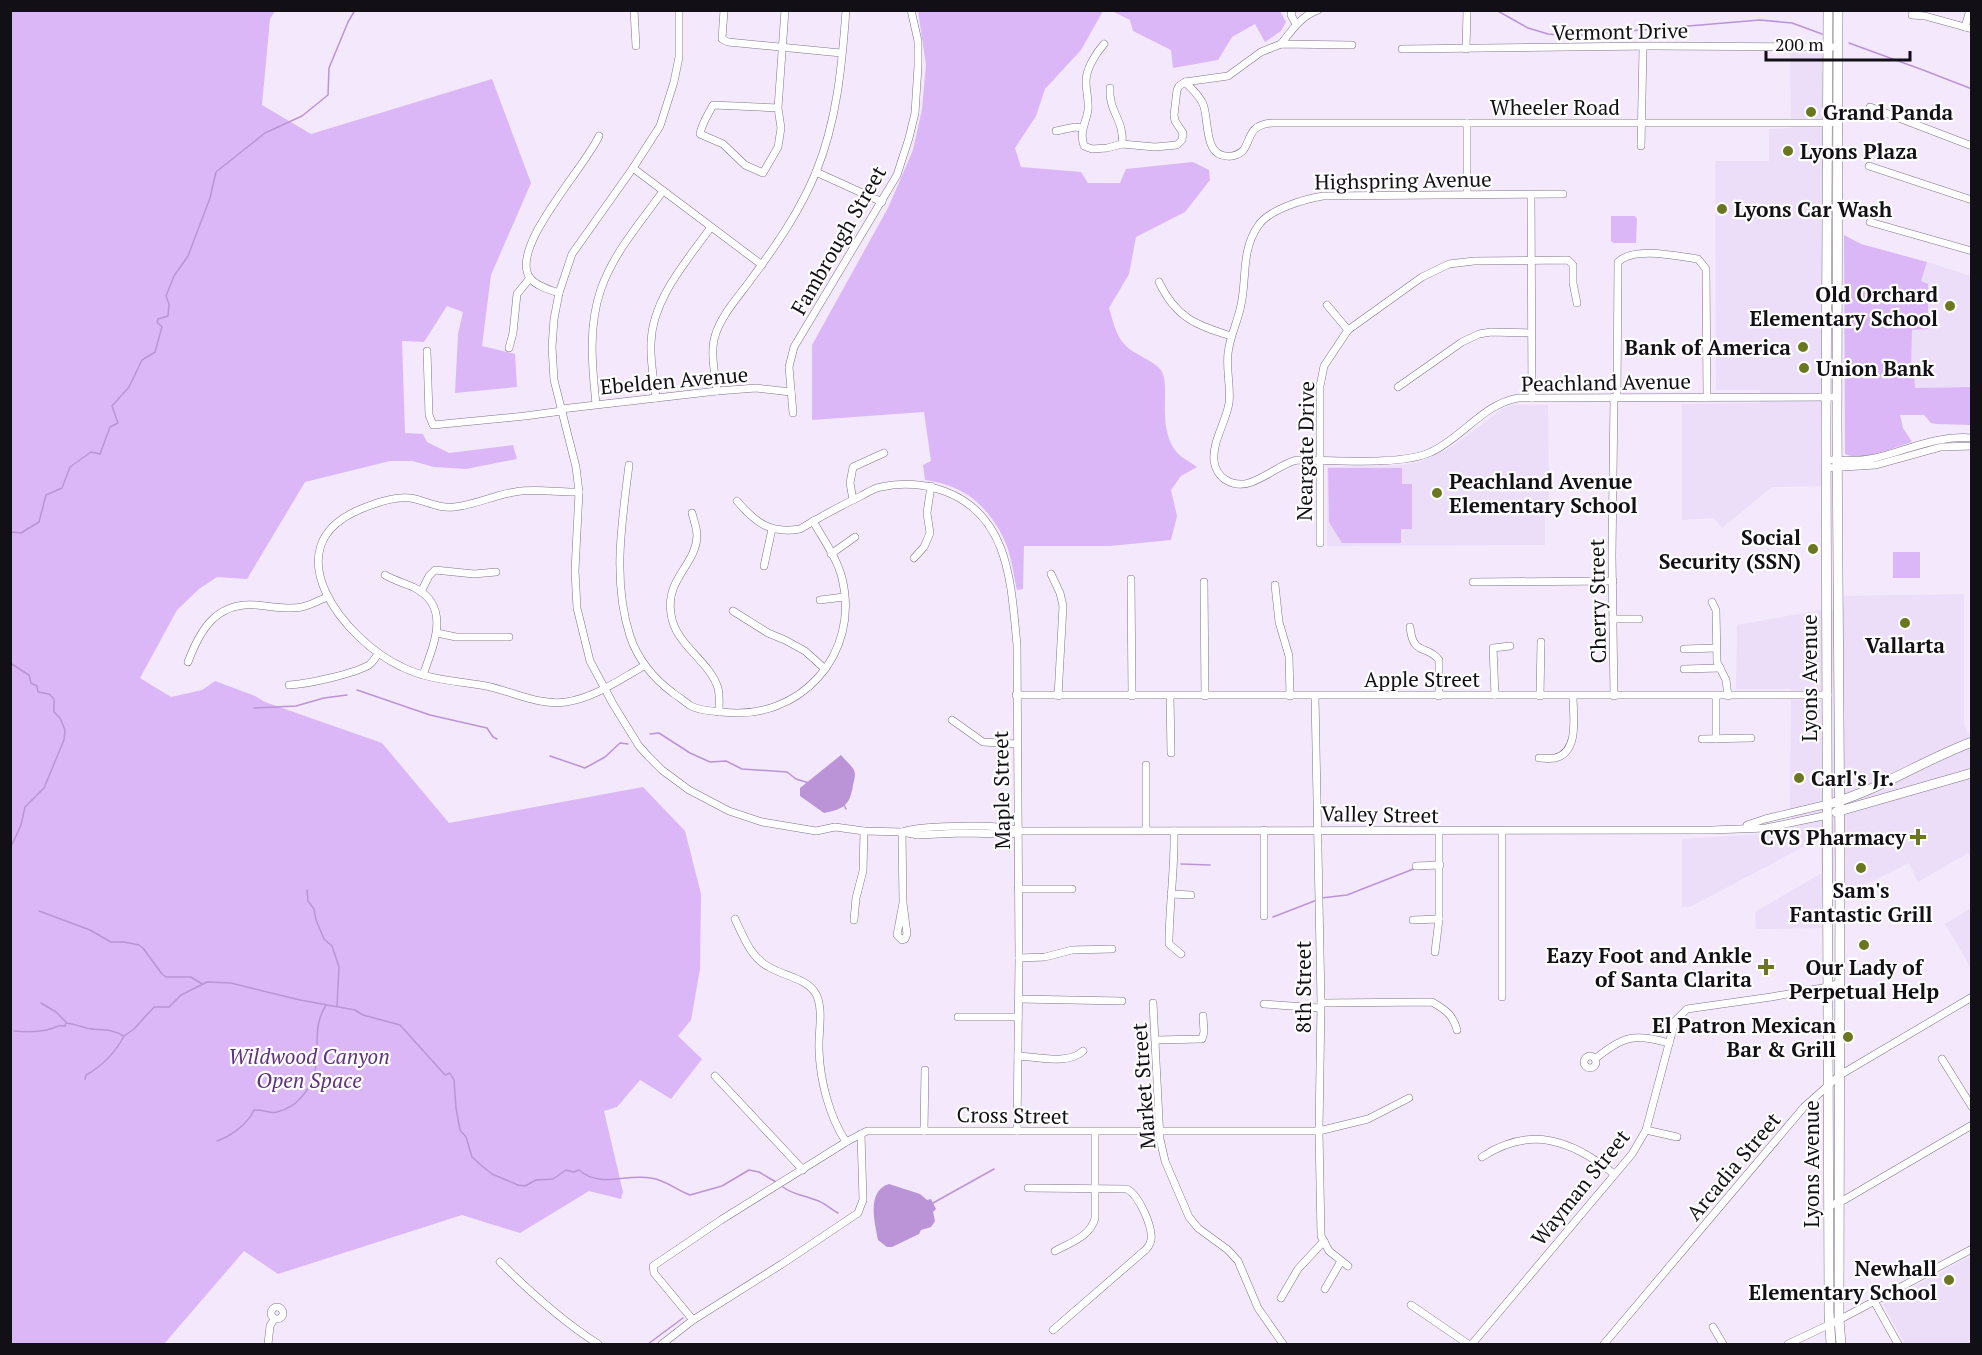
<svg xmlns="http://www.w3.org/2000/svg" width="1982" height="1355" viewBox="0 0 1982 1355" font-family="'PT Serif',serif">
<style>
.built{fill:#ecddf8}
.green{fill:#dcb7f7}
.water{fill:#bb94d8}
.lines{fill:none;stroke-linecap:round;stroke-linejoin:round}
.stream{stroke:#bb94d8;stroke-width:1.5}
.minor-casing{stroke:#7f7587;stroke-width:8}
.major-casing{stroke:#7f7587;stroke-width:10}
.minor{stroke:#fff;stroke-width:7}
.major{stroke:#fff;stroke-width:9}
.poi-dot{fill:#6c7621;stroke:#fff;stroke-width:2}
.labels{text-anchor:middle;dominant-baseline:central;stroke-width:4.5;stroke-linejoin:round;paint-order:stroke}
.street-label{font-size:21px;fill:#130f16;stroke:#fff}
.poi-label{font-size:21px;font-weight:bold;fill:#130f16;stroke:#fff;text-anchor:end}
.park-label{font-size:21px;font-style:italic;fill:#623081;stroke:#fff}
</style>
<rect width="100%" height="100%" fill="#f3e8fc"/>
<!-- built -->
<g class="built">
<path d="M1790,52L1822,54V486L1772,487L1722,528L1714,518L1682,520V404L1760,403V390H1716L1715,161H1769V129L1791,128Z"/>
<path d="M1927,262L1971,276V387L1915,388L1914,372L1911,371L1912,330L1928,329L1921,281Z"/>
<path d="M1512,405H1548L1549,511L1545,512V545L1327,546V467L1403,465L1419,462L1450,448L1504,408Z"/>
<path d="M1964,594V725L1971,740V858L1968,853L1918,882L1909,863L1862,886L1822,890V928L1756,929L1755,912L1822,873L1820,838L1690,907H1682V839L1764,834L1794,829L1790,809L1791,689H1736L1737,625L1822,610L1843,611L1844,596Z"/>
<path d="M1971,908V968L1945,924Z"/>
<path d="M1971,1256V1344H1905L1883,1304Z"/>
</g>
<!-- green -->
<g class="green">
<path d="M11,10L275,11L270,19L262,105L311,134L492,79L531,183L491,275L482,346L515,354L517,387L455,393L458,334L463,312L447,306L424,342L402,341L405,433L423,434L427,442L449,453L513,445L517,459L466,469L434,467L412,461H390L305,482L247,579L217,577L199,589L177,610L140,678L171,697L202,690L215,681L255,696L265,702L382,743L449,823L643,787L685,831L701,894L700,969L691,1020L678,1036L702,1059L671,1099L640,1080L617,1107L604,1111L623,1192L621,1199L589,1191L520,1233L462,1215L278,1274L244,1251L164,1344H11Z"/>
<path d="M918,11H1103L1081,50L1045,89L1036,116L1015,148L1021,167L1081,172L1088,183H1120L1126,169L1193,162L1209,170L1210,180L1185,212L1136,237L1129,274L1109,308C1113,321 1116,337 1126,346C1135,355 1151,359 1160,369C1172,382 1156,424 1175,450C1180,457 1190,462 1197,467L1181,476L1171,490L1177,516L1171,540L1110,546H1024L1023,589L1017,590C1014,578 1013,565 1009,553C1003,530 983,502 961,491C950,485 938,482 925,480L923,465L931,461L924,412L812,420V345L888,208L913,150L922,109L926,65Z"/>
<path d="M1112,11H1280L1286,22L1281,31L1265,42L1255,24L1232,37L1218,60L1173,68L1171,50L1133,31L1130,20Z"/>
<path d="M1611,216H1635L1637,219L1636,243H1613L1611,241Z"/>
<path d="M1844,235L1861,244L1927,262L1921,281L1928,284V329L1912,330L1911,371H1914L1915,388L1971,387L1972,425L1936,424L1931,423L1924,415H1900L1903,428L1912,442C1895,447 1861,462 1845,454Z"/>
<path d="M1328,468H1402V484H1412V529H1401V543H1342L1329,522Z"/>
<rect x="1893" y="552" width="27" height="26"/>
</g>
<!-- water -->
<g class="water">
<path d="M841,755C845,760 851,765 854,770C856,775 854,780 853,785C850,806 843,809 824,813L800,796V788Z"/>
<path d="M889,1184L920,1194L927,1200L931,1199L936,1209L933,1212L935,1221L931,1227L921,1230L919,1234L892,1247H887L878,1240C875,1223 866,1191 889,1184Z"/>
</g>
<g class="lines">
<!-- stream -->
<g class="stream">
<path d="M1496,10L1528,28L1548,34L1569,36L1760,20L1792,23L1822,34"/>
<path d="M1849,43L1923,70L1972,89"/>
<path d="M10,532L21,533L39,522L46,495L62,488L70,467L91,452L100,454L110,427L118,423L112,406L129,387L142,360L155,352L162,327L157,322L158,319L168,316L169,304L166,296L174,276L188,256L210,198L216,172L265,133L302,116L328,95L329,68L348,22L355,10"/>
<path d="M10,663L29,675L31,683L37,686L38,692L49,694L54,699V712L60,718L65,730L64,740L44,788L25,807L21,825L10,849"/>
<path d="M357,690L430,715L487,728L493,737L497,739"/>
<path d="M254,708L296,706L324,698L347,695"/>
<path d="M650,734L659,733L690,753L710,762L726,761L742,769L787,772L796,779L809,783"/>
<path d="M550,756L585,768L605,757L620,743L628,744"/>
<path d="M844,805L846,809"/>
<path d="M1181,864L1210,865"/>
<path d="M307,890L308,901L314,909L316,920L324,939L332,946L339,967L337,1006"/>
<path d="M1321,898L1347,895L1416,868"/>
<path d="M39,911L90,930L111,942H124L139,945L143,948L162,974L166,977H191L202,984"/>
<path d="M1273,917L1317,900"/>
<path d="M41,1003L56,1012L66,1022"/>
<path d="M14,1031C25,1032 40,1032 50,1029C57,1027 57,1025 65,1026L66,1023C73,1024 80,1026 86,1028C99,1031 109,1027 124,1036L134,1029L154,1007H169L181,995L207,982L231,983L300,1000L355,1010L363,1015L400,1025L445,1075L450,1073L454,1080L456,1108L460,1130L466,1137L472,1157L482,1166L492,1174L518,1185L525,1186L536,1180L553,1179L566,1170L574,1172L579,1170C601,1189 626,1173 651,1178C666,1180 676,1190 690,1195L722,1186L749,1170L759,1172L776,1182"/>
<path d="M85,1079L86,1075C102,1066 115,1053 124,1036"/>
<path d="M217,1141C231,1136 248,1124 254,1110C263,1109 269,1114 277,1112C289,1109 296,1104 304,1094C328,1064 307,1035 326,1005"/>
<path d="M783,1187C793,1195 804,1195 816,1200C823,1202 831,1209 838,1213"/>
<path d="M933,1203L994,1169"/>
<path d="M648,1344L683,1318"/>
</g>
<defs>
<g id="minor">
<path d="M634,10L636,46"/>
<path d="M679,10V57L674,82L660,126L633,168L572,254L559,293L554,319L552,347L554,380L576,467L579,492L575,571L577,608L590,661L613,704L639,746L648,756L662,770L689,790L729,811L762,822L816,831L835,827L864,831L902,832L918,835L961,833L1012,834L1018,831L1712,830L1766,828L1828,815"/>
<path d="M724,10L722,39L728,42L841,53"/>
<path d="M1292,10L1291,15L1296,24"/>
<path d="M1912,15L1925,16L1972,29"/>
<path d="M1965,27L1970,10"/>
<path d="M1104,44C1096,53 1086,69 1086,81C1086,91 1089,100 1088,110C1086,123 1079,132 1084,146L1092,149L1107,148L1122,144L1155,147L1177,145L1182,140L1183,133L1175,121L1174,115L1177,90L1179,86L1185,82L1228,76L1261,52L1281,44L1352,45"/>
<path d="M1281,44C1292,30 1301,16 1318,10"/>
<path d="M1402,49L1653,46L1832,47"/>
<path d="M1466,49L1467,10"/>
<path d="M1185,82C1192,89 1199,95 1203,104C1210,120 1202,160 1232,156C1256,152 1240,125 1272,123H1831"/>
<path d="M1110,88C1108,111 1125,121 1122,144"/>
<path d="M1870,107L1972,146"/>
<path d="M778,108L713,105C708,115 702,123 700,134L723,144L745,165L763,173L778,147L781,128L778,108L785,10"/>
<path d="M1467,123V194"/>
<path d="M1056,131L1075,127L1082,128"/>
<path d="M1641,146L1643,47"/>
<path d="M1869,166L1972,200"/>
<path d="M633,168L762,265"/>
<path d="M816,172L882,202"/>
<path d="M1563,194L1323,196C1305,199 1269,209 1258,226C1241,251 1247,277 1241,305C1238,321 1230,336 1228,353C1226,370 1231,387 1229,403C1226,422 1212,442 1214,461C1215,468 1219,476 1226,480C1250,495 1274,465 1297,460C1331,460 1402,466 1431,452C1462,438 1483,404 1518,398L1837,397"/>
<path d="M1531,195L1532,398"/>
<path d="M1870,222L1972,251"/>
<path d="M1159,282C1176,318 1196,325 1231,336"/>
<path d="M559,293C550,290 536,286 530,278C508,248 587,165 599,136"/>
<path d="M1327,305L1348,330"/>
<path d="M509,348L513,333L517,294L530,278"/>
<path d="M427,351L429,415L433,425L525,416L562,411"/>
<path d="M1398,387L1462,342L1479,334L1491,332L1531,333"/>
<path d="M717,391C715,374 710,352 715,336C721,315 740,295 752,278C777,244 800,211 816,172C837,121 842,65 846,10"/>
<path d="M1614,397L1612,556L1614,696"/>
<path d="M1617,397L1618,262C1634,246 1677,256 1698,259L1706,269L1707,397"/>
<path d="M656,398C654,380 650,362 651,343C652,299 687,261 711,227"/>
<path d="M596,404C592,366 588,326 601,289C614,252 641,222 663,191"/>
<path d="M561,409L717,391L756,388L791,392"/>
<path d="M793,413L789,367L794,347L897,175L909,138L915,113L918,66V41L911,10"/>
<path d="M1832,460C1846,461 1861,461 1875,458C1908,450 1937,435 1972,438"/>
<path d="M629,465C622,522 612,580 630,636C638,660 653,678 673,693C679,697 685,702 691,706C701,711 712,711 722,712C800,722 861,654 842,578C837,558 823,539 813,521"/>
<path d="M1827,468L1876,465L1941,447L1972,446"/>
<path d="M579,492C558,493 537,488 515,492C494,495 475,505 454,507C438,509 425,500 410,498C394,496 375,503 361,509C270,546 344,640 402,667C428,680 457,681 486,686C512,691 538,706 566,702C594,698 619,680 644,666"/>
<path d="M853,500L850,483L853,467L884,453"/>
<path d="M737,501C756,523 770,534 800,529C820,517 840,506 861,496C867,493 874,488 881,487C901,482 925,484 944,491C1010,515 1011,585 1017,645L1019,958L1017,1131"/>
<path d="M692,513C694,521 697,528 697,536C696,565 665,579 671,614C675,645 709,660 718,688C720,696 719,704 719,712"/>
<path d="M1320,543V386L1324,366L1348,330L1422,277L1449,264L1474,261L1568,260L1573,265V283L1577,303"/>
<path d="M831,554L855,537"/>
<path d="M914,558L924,547L930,533L927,513L931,486"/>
<path d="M764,566L772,529"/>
<path d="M1051,574L1060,593L1063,606L1058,696"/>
<path d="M385,575C395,581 405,583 415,588C452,607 433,646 423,675"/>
<path d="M1131,579L1132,696"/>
<path d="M1204,582L1205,696"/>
<path d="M1473,582L1613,581"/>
<path d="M1275,585L1279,622L1289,656L1290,696"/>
<path d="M421,592L429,576L435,570L474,574L496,572"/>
<path d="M820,600L844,597"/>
<path d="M1712,602L1716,610L1717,662L1726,680L1728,696"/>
<path d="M733,611L768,633L785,640L805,651L825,669"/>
<path d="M1613,619H1639"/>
<path d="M1410,627C1413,657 1427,644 1439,660V696"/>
<path d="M437,633L456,637H509"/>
<path d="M1684,649L1716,648"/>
<path d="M188,662C200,630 216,602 256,605C271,606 287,610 302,607C311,605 319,600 328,597"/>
<path d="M1684,669L1720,668"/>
<path d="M289,685C308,684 353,674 369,665C373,662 375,658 378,654"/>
<path d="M1016,695H1828"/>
<path d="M1495,695L1493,648L1510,646"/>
<path d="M1170,696L1171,753"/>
<path d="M1315,696L1321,1003L1319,1131L1321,1236L1329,1251L1348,1266"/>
<path d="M1540,696L1541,642"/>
<path d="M1716,696V739"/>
<path d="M952,720L983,742L1017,744"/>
<path d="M1702,739L1751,738"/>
<path d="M1539,758C1544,758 1550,759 1555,758C1580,752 1573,715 1573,696"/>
<path d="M1747,825L1765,819L1828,804"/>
<path d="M1146,830V765"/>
<path d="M905,831C922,826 1004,823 1018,831"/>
<path d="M1174,831C1175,869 1169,906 1169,944L1181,954"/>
<path d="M902,832L903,903L907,934L905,939L902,940L897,935L903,903"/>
<path d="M1416,866L1440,865"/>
<path d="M1018,889H1072"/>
<path d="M1171,894L1191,895"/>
<path d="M1264,916V830"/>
<path d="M735,919C743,936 751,958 769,967C783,976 807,978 816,994C824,1010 818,1033 819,1050C820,1080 829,1116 846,1142"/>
<path d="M854,920L856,898L863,871L864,831"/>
<path d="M1413,920L1439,919"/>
<path d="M1435,952L1439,919V831"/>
<path d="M1019,958L1045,957L1072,950L1112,949"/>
<path d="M1502,997V831"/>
<path d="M1019,999L1122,1001"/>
<path d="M1153,1003L1160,1139L1165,1161L1189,1217L1198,1228L1228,1250L1238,1261L1258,1308L1283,1344"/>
<path d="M1321,1003L1432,1002C1446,1010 1453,1015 1457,1030"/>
<path d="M1264,1004L1320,1008"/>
<path d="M958,1017H1018"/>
<path d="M1156,1040L1202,1039L1204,1032L1203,1016"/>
<path d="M1018,1056C1037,1057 1069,1065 1083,1051"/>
<circle cx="1590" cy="1062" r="6"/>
<path d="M1595,1059C1623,1036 1634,1033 1669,1043"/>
<path d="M1942,1059L1972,1107"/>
<path d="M715,1076L803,1170"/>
<path d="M1646,1130L1677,1137"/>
<path d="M924,1131L925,1070"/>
<path d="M1482,1157C1530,1125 1572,1140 1614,1174"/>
<path d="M1028,1188L1127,1189C1139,1195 1153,1227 1151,1240C1150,1245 1147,1249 1143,1252L1053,1330"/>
<path d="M1829,1206L1844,1200L1972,1125"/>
<path d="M1055,1251C1070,1243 1091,1236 1095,1218V1132"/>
<path d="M500,1262C530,1292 562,1321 598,1344"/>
<path d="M1325,1289L1341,1261"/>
<path d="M1281,1298L1298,1269L1324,1241"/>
<path d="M1874,1301L1898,1344"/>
<path d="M1411,1305L1468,1344"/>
<circle cx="277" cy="1313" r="6"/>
<path d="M693,1320L654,1273L653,1266L721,1220L846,1142L867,1131H1319L1368,1119L1409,1098"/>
<path d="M1713,1327L1723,1344"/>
<path d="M268,1344L270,1326L274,1319"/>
<path d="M662,1344L693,1320L782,1264L858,1213L863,1200L861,1134"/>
<path d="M1472,1344L1632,1154L1646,1130L1675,1021L1687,1009L1771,997L1828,987L1839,983"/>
<path d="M1604,1344L1804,1107L1840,1075L1972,997"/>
<path d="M1788,1344L1839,1320L1972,1249"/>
</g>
<g id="major">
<path d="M1828,10L1826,435L1829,1313L1831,1344"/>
<path d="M1838,10L1837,424L1840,860L1839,1320L1841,1344"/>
<path d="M1833,803C1882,788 1924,760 1972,742"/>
<path d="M1836,812L1972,773"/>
</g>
</defs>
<!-- minor casing -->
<use href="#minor" class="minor-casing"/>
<!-- major casing -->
<use href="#major" class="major-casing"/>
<!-- minor -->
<use href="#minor" class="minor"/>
<!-- major -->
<use href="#major" class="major"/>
</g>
<!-- markers -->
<g class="poi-dot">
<circle cx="1811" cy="112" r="6"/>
<circle cx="1788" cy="151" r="6"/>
<circle cx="1722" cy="209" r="6"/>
<circle cx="1950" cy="306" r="6"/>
<circle cx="1803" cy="347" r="6"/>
<circle cx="1804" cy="368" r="6"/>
<circle cx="1437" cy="493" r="6"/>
<circle cx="1813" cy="549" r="6"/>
<circle cx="1905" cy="623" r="6"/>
<circle cx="1799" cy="778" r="6"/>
<path d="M1915 828h6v6h6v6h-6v6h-6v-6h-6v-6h6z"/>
<circle cx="1861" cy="868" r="6"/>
<circle cx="1864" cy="945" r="6"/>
<path d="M1763 958h6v6h6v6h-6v6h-6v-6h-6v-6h6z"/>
<circle cx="1848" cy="1037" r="6"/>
<circle cx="1949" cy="1280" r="6"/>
</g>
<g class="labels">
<!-- street labels -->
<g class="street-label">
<text transform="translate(1620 31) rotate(-1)">Vermont Drive</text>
<text x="1555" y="107">Wheeler Road</text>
<text transform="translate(1403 180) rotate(-1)">Highspring Avenue</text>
<text transform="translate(838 240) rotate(-60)">Fambrough Street</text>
<text transform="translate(674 380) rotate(-5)">Ebelden Avenue</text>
<text transform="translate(1606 382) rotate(-1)">Peachland Avenue</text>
<text transform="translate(1305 451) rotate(-89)">Neargate Drive</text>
<text transform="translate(1597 601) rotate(-91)">Cherry Street</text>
<text transform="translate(1809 678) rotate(-90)">Lyons Avenue</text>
<text x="1422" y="679">Apple Street</text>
<text transform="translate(1001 790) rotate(-91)">Maple Street</text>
<text transform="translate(1380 814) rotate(1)">Valley Street</text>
<text transform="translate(1303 987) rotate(-90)">8th Street</text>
<text transform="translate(1143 1086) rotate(-94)">Market Street</text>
<text transform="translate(1013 1115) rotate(1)">Cross Street</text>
<text transform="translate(1811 1164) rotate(-90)">Lyons Avenue</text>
<text transform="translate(1733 1166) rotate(-50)">Arcadia Street</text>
<text transform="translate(1580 1187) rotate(-51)">Wayman Street</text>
</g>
<!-- poi labels -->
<g class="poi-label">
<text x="1823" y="112" text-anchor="start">Grand Panda</text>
<text x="1800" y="151" text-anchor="start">Lyons Plaza</text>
<text x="1734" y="209" text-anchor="start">Lyons Car Wash</text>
<text x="1938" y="294">Old Orchard<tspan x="1938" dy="24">Elementary School</tspan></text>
<text x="1791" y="347">Bank of America</text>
<text x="1816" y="368" text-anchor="start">Union Bank</text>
<text x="1449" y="481" text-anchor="start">Peachland Avenue<tspan x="1449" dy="24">Elementary School</tspan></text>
<text x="1801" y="537">Social<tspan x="1801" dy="24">Security (SSN)</tspan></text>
<text x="1905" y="645" text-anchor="middle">Vallarta</text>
<text x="1811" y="778" text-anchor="start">Carl's Jr.</text>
<text x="1906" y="837">CVS Pharmacy</text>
<text x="1861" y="890" text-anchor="middle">Sam's<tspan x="1861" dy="24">Fantastic Grill</tspan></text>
<text x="1752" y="955">Eazy Foot and Ankle<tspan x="1752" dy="24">of Santa Clarita</tspan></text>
<text x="1864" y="967" text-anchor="middle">Our Lady of<tspan x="1864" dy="24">Perpetual Help</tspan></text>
<text x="1836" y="1025">El Patron Mexican<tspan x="1836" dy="24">Bar &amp; Grill</tspan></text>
<text x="1937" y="1268">Newhall<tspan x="1937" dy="24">Elementary School</tspan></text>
</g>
<!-- park labels -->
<g class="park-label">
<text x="309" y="1056">Wildwood Canyon<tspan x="309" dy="24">Open Space</tspan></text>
</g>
</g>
<!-- border -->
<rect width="1982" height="1355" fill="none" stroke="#130f16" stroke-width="24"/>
<!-- scale -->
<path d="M1766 51v9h144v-9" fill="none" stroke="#130f16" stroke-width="3"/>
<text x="1775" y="51" font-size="18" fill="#130f16" stroke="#ffffff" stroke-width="4.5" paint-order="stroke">200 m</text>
</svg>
